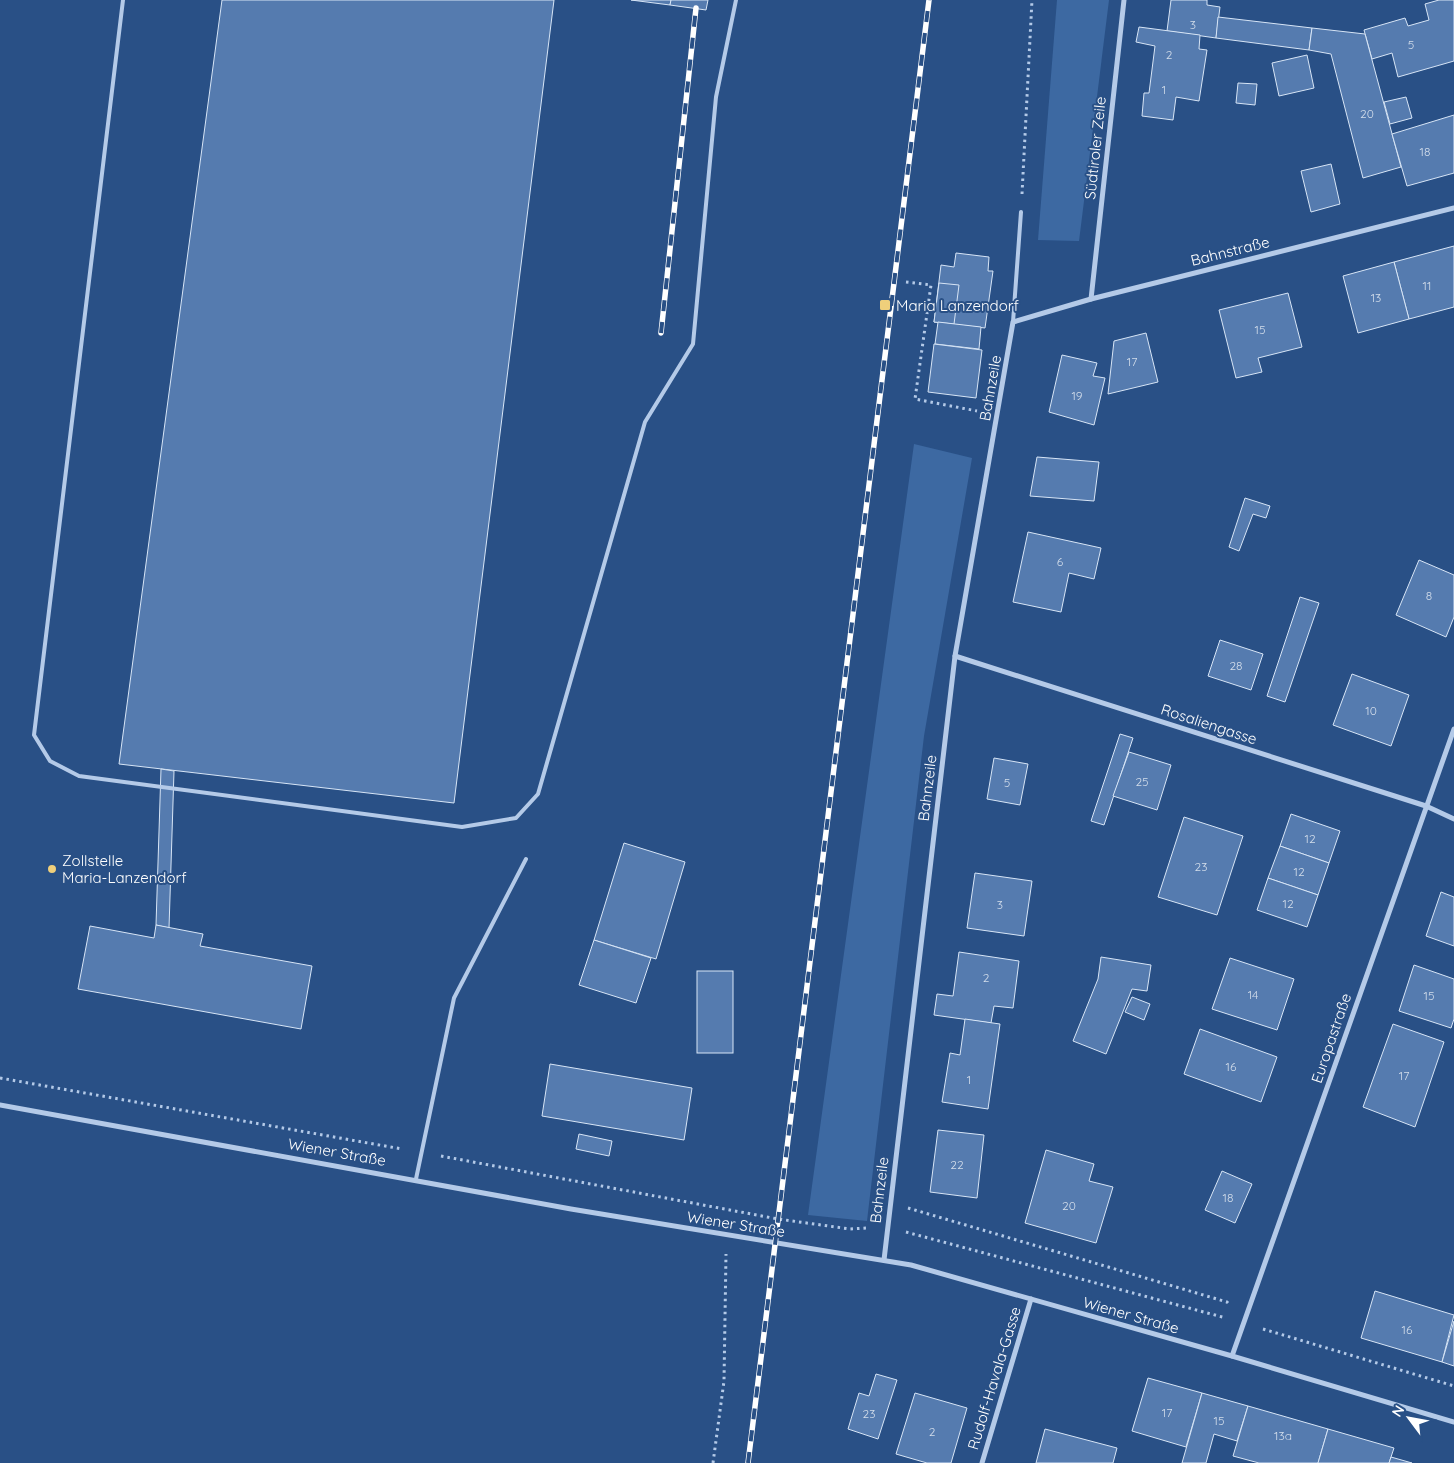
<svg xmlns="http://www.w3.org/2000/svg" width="1454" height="1463" viewBox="0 0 1454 1463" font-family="Quicksand,sans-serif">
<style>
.green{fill:#3d69a2}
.building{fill:#557baf;stroke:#d7e5f6}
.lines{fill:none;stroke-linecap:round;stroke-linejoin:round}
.path{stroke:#b4cae8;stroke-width:3;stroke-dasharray:2.5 4;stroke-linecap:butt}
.lane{stroke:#b4cae8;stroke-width:4}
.street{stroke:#b4cae8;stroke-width:5}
.rail-casing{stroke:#fff;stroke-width:5.5}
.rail{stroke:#295086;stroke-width:4;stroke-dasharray:11;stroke-linecap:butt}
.poi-dot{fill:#efcf7b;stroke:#295086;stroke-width:2}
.labels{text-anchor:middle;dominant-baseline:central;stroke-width:4;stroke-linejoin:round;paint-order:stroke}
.number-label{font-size:12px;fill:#d4deeb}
.street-label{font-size:15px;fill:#fff;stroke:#295086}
.poi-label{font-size:15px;fill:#fff;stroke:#295086;text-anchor:start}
</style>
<rect width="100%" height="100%" fill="#295086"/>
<!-- green -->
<g class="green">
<path d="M1057,0H1109L1079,241L1038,240Z"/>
<path d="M914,444L972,458L924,736L867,1221L808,1215Z"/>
</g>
<!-- building -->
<g class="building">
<path d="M222,0H554L454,803L119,764Z"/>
<path d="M631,0H671L670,5Z"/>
<path d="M671,0H708L706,10L670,5Z"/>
<path d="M1171,0H1207V5L1220,7L1216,38L1167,31Z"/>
<path d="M1439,0H1454V61L1398,77L1392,53L1372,59L1364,30L1405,18L1408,26L1429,20L1425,4Z"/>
<path d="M1218,17L1312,28L1309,50L1216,38Z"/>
<path d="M1139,27L1200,35L1199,49L1207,50L1199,101L1176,97L1173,120L1142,116L1144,93H1149L1155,46L1136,42Z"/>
<path d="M1312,28L1365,34L1401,167L1363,178L1331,54L1309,50Z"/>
<path d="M1307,55L1314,88L1279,96L1272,63Z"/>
<path d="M1238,83L1257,84L1255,105L1236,103Z"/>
<path d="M1406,97L1412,118L1390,124L1384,102Z"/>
<path d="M1454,115V173L1407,186L1392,134Z"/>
<path d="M1331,164L1340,204L1311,212L1301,171Z"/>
<path d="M1454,246V307L1409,319L1394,262Z"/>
<path d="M956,253L989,257L988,271H993L985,328L934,322L941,265L954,267Z"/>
<path d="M1394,262L1409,319L1358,333L1343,276Z"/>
<path d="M939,283L959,285L954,324L934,322Z"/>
<path d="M1288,293L1302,347L1258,358L1262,372L1236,378L1219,310Z"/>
<path d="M938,322L981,327L979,349L935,344Z"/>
<path d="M1146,333L1158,382L1108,394L1114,341Z"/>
<path d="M934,344L982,350L976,398L928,392Z"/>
<path d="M1062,355L1097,363L1093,376L1105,378L1094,425L1049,412Z"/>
<path d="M1037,457L1099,462L1094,501L1030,496Z"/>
<path d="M1245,498L1270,506L1266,518L1253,514L1239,551L1229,547Z"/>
<path d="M1028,532L1101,548L1094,579L1069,573L1061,612L1013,602Z"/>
<path d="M1419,560L1454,575V617L1446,637L1396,615Z"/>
<path d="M1300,597L1319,603L1285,702L1267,696Z"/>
<path d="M1220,640L1263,654L1251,690L1208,676Z"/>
<path d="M1352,674L1409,695L1391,746L1333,725Z"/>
<path d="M1120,734L1133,738L1104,825L1091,821Z"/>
<path d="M1129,752L1171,765L1157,810L1113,796Z"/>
<path d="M994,758L1028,764L1020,805L987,799Z"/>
<path d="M161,769L174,771L169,928L156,925Z"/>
<path d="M1291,814L1340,831L1329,863L1280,846Z"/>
<path d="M1184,817L1243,836L1217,915L1158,897Z"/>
<path d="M624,843L685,862L656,959L594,940Z"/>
<path d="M1280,846L1329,863L1318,895L1268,878Z"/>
<path d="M975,873L1032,881L1024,936L967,928Z"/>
<path d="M1268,878L1318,895L1307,927L1257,910Z"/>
<path d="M1441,892L1454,897V946L1426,936Z"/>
<path d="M156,925L203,934L200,946L312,966L301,1029L78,989L90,926L154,938Z"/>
<path d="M594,940L651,958L636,1003L579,985Z"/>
<path d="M959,952L1019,961L1013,1008L994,1006L991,1023L934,1015L937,994L953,996Z"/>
<path d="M1101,957L1151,965L1147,991L1132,989L1106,1054L1073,1041L1098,979Z"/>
<path d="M1230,958L1294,979L1277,1030L1212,1009Z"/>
<path d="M1414,965L1454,979V1019L1451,1028L1399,1011Z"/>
<rect x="697" y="971" width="36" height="82"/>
<path d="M1132,997L1150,1004L1144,1020L1125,1012Z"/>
<path d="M965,1019L1000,1024L988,1109L942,1102L950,1053L960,1055Z"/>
<path d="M1393,1024L1444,1042L1415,1127L1363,1107Z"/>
<path d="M1200,1029L1277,1057L1261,1102L1184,1074Z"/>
<path d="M550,1064L692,1088L684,1140L542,1116Z"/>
<path d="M938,1130L984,1135L977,1198L930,1192Z"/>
<path d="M579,1134L612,1141L609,1156L576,1149Z"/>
<path d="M1046,1150L1094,1164L1089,1181L1113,1187L1096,1243L1025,1223Z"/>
<path d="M1222,1171L1252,1184L1235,1223L1205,1210Z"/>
<path d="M1375,1291L1454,1315L1442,1362L1361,1338Z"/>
<path d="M1454,1321V1366L1442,1362Z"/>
<path d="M876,1374L897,1380L878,1439L848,1429L859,1393L869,1396Z"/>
<path d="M1148,1378L1202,1393L1186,1447L1132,1431Z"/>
<path d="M915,1393L967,1408L951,1463H927L896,1454Z"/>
<path d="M1202,1393L1248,1406L1237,1441L1214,1434L1206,1463H1182Z"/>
<path d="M1248,1406L1328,1429L1318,1463H1259L1233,1456Z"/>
<path d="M1045,1429L1117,1448L1113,1463H1036Z"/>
<path d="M1328,1429L1394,1448L1389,1463H1318Z"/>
<path d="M1391,1457L1412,1463H1389Z"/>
</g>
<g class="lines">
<!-- path -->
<g class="path">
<path d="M1022,194L1032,0"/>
<path d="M906,282L931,285L915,399L977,411"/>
<path d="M0,1078L402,1149"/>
<path d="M441,1156L778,1219L850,1229L868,1228"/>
<path d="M908,1208L1227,1302L1230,1305"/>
<path d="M906,1232L1226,1318"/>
<path d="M1263,1329L1454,1386"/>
<path d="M713,1463L724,1381L726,1254"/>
</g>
<!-- lane -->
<g class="lane">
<path d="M123,0L34,735L50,761L79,776L462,827L516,818L538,794L645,422L693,344L716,97L736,0"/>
<path d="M1013,322L1021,212"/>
<path d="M416,1179L454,998L526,859"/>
</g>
<!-- street -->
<g class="street">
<path d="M1091,299L1124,0"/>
<path d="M955,656L1426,806L1454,819"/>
<path d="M0,1105L571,1209L911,1265L1232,1356L1454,1422"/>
<path d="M884,1260L955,656L1013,322L1091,299L1454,208"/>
<path d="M1232,1356L1454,729"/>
<path d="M982,1463L1031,1299"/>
</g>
<defs>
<g id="rail">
<path d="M661,333L696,8"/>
<path d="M748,1463L929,0"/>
</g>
</defs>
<!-- rail casing -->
<use href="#rail" class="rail-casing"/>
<!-- rail -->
<use href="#rail" class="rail"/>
</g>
<!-- markers -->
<g class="poi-dot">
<rect x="879" y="299" width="12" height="12" rx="2.5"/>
<circle cx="52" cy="869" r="5"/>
</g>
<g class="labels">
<!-- number labels -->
<g class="number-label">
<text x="1193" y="24">3</text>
<text x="1411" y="44">5</text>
<text x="1169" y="54">2</text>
<text x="1164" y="89">1</text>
<text x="1367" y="113">20</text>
<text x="1425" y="151">18</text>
<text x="1427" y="285">11</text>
<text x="1376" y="297">13</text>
<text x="1260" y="329">15</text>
<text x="1132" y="361">17</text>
<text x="1077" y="395">19</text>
<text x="1060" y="561">6</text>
<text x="1429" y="595">8</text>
<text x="1236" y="665">28</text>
<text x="1371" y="710">10</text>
<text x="1142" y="781">25</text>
<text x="1007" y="782">5</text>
<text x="1310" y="838">12</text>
<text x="1201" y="866">23</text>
<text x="1299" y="871">12</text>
<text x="1288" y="903">12</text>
<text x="1000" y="904">3</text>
<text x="986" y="977">2</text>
<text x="1253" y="994">14</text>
<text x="1429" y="995">15</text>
<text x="1231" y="1066">16</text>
<text x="1404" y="1075">17</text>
<text x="969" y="1079">1</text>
<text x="957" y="1164">22</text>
<text x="1228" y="1197">18</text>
<text x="1069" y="1205">20</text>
<text x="1407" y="1329">16</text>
<text x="1167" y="1412">17</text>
<text x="869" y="1413">23</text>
<text x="1219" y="1420">15</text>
<text x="932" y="1431">2</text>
<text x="1283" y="1435">13a</text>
</g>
<!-- street labels -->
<g class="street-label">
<text transform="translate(1095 148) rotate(-84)">Südtiroler Zeile</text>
<text transform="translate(1230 251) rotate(-14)">Bahnstraße</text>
<text transform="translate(990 388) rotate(-80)">Bahnzeile</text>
<text transform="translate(1209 724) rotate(18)">Rosaliengasse</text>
<text transform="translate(927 788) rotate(-83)">Bahnzeile</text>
<text transform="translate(1331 1038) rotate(-71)">Europastraße</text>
<text transform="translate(337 1152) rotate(10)">Wiener Straße</text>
<text transform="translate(879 1190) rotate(-83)">Bahnzeile</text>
<text transform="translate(736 1224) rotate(9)">Wiener Straße</text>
<text transform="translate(1131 1315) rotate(16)">Wiener Straße</text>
<text transform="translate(994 1378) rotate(-73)">Rudolf-Havala-Gasse</text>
</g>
<!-- poi labels -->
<g class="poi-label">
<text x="896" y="305">Maria Lanzendorf</text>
<text x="62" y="860">Zollstelle<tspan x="62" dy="17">Maria-Lanzendorf</tspan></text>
</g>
</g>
<!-- north arrow -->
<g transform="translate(1409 1418) rotate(302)" stroke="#295086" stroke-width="4" paint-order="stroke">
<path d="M0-4L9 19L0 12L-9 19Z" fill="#ffffff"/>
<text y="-8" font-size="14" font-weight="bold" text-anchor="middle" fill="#ffffff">N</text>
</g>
</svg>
